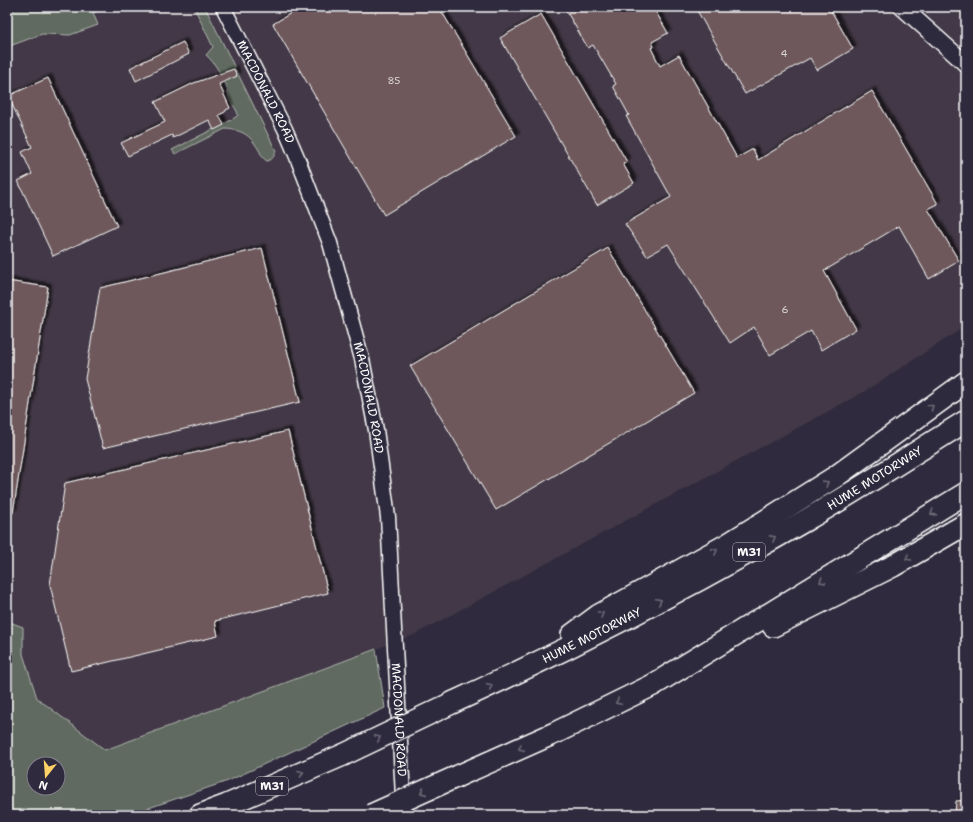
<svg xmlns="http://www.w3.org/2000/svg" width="973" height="822" viewBox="0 0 973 822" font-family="'Shantell Sans',sans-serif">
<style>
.built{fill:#423846}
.green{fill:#616b60;stroke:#b0b5b0;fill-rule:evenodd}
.building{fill:#6e595c;stroke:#fff;filter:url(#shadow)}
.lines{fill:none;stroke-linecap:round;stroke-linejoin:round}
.tertiary-casing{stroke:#fff;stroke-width:17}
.secondary-casing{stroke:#fff;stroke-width:19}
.motorway-casing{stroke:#fff;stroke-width:24}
.tertiary{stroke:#2f2a3d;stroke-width:14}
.secondary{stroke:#2f2a3d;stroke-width:16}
.motorway{stroke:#2f2a3d;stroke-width:21}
.motorway-bridge-casing{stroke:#fff;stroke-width:24;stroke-linecap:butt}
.motorway-bridge{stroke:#2f2a3d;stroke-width:21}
.oneway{stroke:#6d6a77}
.labels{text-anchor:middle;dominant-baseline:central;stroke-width:3.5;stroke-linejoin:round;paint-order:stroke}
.number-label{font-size:10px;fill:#dbd6d6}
.shield{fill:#2f2a3d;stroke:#c1bfc5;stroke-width:1}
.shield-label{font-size:11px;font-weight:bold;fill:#fff}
.street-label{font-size:12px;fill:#fff;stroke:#2f2a3d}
</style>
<defs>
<filter id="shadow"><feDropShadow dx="3.5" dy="-3.5" stdDeviation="1" flood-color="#0009"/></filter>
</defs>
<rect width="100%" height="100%" fill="#2f2a3d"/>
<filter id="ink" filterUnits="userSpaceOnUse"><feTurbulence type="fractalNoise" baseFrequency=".025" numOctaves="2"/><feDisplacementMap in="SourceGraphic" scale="8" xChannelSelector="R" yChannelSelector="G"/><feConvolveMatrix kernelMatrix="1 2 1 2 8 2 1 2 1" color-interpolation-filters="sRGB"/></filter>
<g filter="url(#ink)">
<!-- built -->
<path class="built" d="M7,7H966V326L862,393L414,635L105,750L37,698L23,654V627L7,621Z"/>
<!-- green -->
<g class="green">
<path d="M21,7H109L93,13L98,25L70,35L42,34L7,47V12Z"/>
<path d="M194,7H205L276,151C274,157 273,159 267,161C263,159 262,156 260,152C251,136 244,130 225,129L175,154L172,150L233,119L238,115C237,109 233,106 230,101C228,96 228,90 226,85C221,74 215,63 206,55L213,47Z"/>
<path d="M7,621L23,627V654L37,698L105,750L376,649L385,708L228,781L128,815H7ZM34,764H58V788H34Z"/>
</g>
<!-- building -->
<g class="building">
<path d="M301,7H439L516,136L384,215L273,24Z"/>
<path d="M564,7H653L668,33L652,42L654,47L651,48L660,66L679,55L737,158L753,149L758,160L872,91L938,204L928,209L959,261L929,279L899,226L824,271L856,329L821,350L811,331L770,355L754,327L730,343L668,244L647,256L625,224L671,197L626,116L629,115L613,86L616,84L593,45L588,48Z"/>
<path d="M695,7H829L853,49L817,70L810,58L745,94Z"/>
<path d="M541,14L627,162L623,164L634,183L597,205L500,38Z"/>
<path d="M183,42L189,54L136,81L130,68Z"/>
<path d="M234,69L237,76L219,84L230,108L226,110L225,112L219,115L224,125L214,130L209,120L173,138L172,135L128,156L121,143L165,122L155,102L194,83Z"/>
<path d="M48,78L117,226L53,256L18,181L32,174L22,152L32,147L8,96Z"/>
<path d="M262,248L300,402L103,448L85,379L100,288Z"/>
<path d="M608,248L694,393L496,510L410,366Z"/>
<path d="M7,281L48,287L13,513H7Z"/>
<path d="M288,431L328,593L215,621L218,636L71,671L50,585L65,483Z"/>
<path d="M966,800V815H955L956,801Z"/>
</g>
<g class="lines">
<defs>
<g id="tertiary">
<path id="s1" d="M223,7L285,129L297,157L330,243L362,359L376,430L388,517L404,815"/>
</g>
<path id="secondary" d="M902,7L966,64"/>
<g id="motorway">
<path d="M773,626L893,566L966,524"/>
<path d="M572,635L599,615L728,544L835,477L966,382"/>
<path id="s2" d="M454,702C574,647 692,586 806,520C860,489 913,454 966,421"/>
<path d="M458,776L557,732L653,685L966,493"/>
<path d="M200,815L227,805L343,755"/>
</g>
</defs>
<!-- tertiary casing -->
<use href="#tertiary" class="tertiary-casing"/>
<!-- secondary casing -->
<use href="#secondary" class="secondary-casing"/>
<!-- motorway casing -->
<use href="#motorway" class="motorway-casing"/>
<!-- tertiary -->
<use href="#tertiary" class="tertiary"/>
<!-- secondary -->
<use href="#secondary" class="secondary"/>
<!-- motorway -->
<use href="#motorway" class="motorway"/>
<defs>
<g id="motorway-bridge">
<path d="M343,755L454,702"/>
<path d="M371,815L458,776"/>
</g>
</defs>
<!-- motorway-bridge casing -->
<use href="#motorway-bridge" class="motorway-bridge-casing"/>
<!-- motorway-bridge -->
<use href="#motorway-bridge" class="motorway-bridge"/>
</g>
<!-- one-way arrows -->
<defs><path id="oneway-chevron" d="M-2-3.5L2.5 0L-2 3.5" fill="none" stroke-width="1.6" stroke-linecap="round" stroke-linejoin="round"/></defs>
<g class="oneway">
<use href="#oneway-chevron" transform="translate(931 407) rotate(-36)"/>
<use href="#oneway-chevron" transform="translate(826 483) rotate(-32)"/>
<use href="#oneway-chevron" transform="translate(933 513) rotate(148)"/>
<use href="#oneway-chevron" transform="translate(773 538) rotate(-29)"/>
<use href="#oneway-chevron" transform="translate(715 551) rotate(-29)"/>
<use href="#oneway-chevron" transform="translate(908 558) rotate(150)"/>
<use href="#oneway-chevron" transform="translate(822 581) rotate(148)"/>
<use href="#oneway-chevron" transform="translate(659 601) rotate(-27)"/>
<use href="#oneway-chevron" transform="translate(601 614) rotate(-31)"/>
<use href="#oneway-chevron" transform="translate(490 686) rotate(-25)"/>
<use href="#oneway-chevron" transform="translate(618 702) rotate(154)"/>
<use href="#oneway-chevron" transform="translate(378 738) rotate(-25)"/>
<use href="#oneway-chevron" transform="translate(521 748) rotate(156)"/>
<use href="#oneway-chevron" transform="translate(301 773) rotate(-23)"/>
<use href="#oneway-chevron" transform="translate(423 792) rotate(156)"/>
</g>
</g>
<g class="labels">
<!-- number labels -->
<g class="number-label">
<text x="784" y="53">4</text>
<text x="394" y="80">85</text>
<text x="785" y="309">6</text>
</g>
<!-- shield labels -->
<g class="shield">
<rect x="733" y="543" width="32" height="18" rx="3"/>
<rect x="256" y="777" width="32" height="18" rx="3"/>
</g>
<g class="shield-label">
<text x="749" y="552">M31</text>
<text x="272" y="786">M31</text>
</g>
<!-- street labels -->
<g class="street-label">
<text stroke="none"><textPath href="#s1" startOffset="95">MACDONALD ROAD</textPath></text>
<text stroke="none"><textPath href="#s1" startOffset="419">MACDONALD ROAD</textPath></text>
<text stroke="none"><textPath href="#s2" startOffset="477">HUME MOTORWAY</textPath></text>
<text stroke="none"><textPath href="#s2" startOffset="153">HUME MOTORWAY</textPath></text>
<text stroke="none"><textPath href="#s1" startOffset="743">MACDONALD ROAD</textPath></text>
</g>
</g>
<!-- margin -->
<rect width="973" height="822" fill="none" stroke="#2f2a3d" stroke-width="24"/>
<rect x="12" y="12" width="949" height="798" fill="none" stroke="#fff" stroke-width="1.5" filter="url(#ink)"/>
<!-- north arrow -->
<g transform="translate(46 776) rotate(197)"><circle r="19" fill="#2f2a3d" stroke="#827f8b"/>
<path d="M0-3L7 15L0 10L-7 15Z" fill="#ffd166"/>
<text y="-6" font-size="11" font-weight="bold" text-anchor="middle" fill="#ffffff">N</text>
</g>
</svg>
